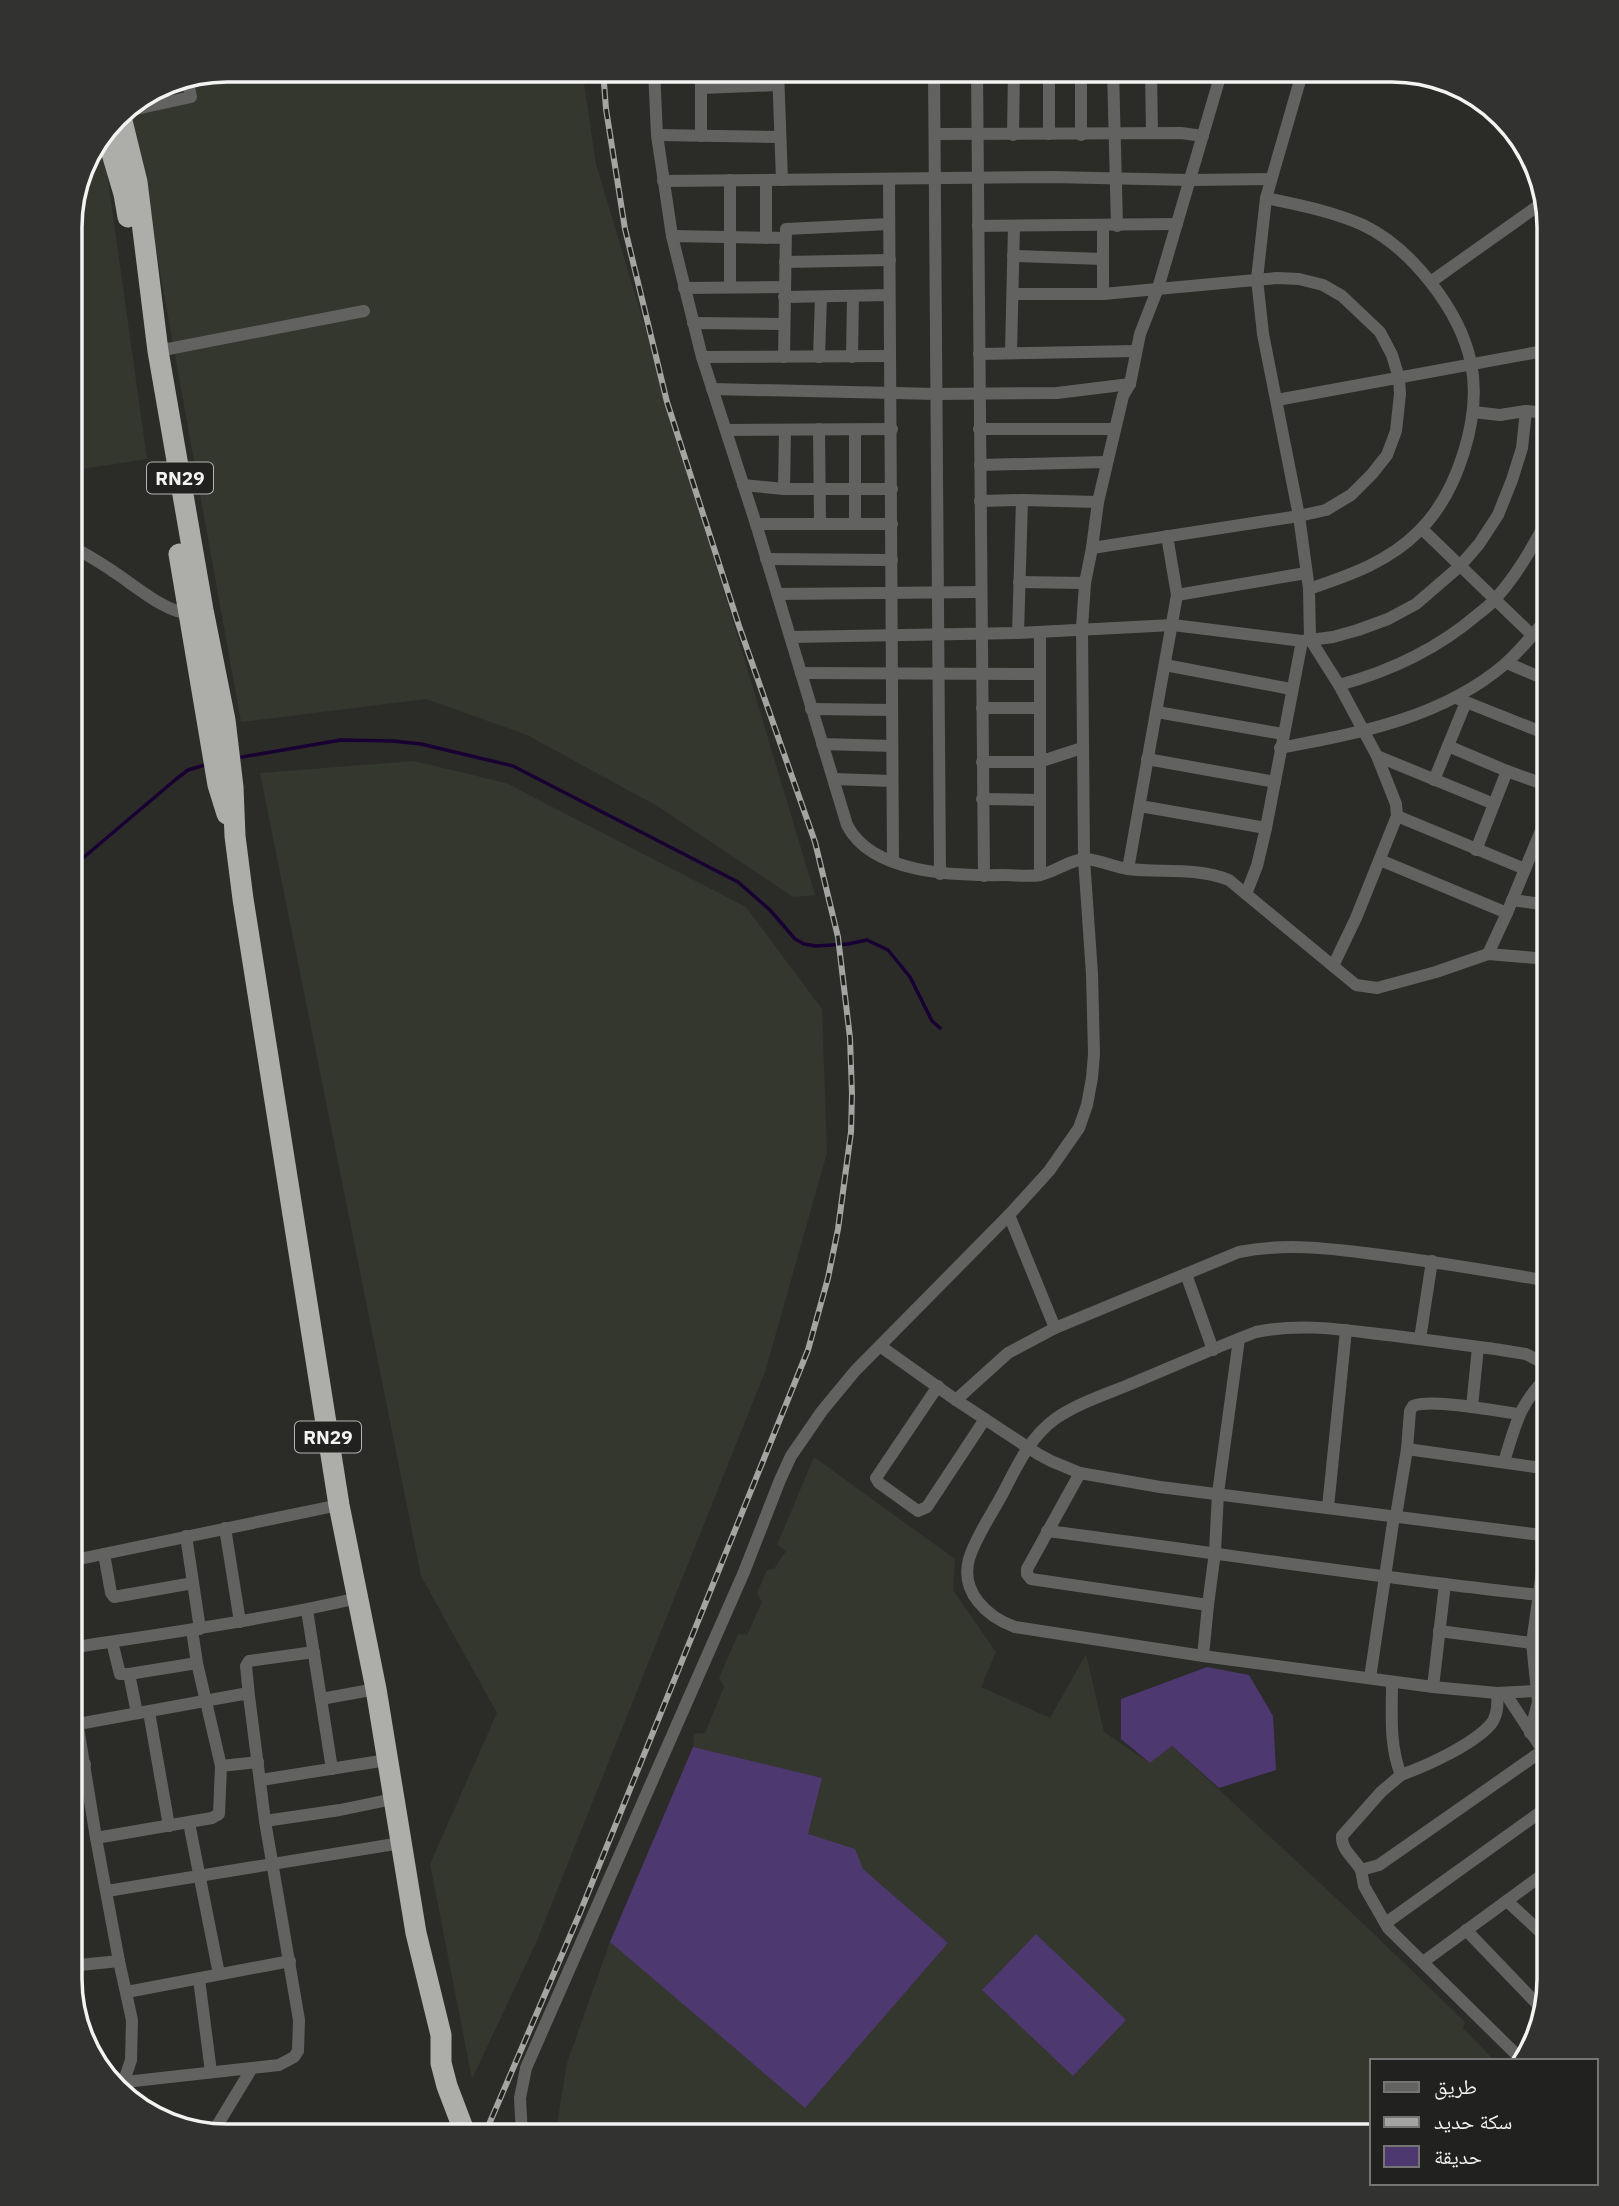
<svg xmlns="http://www.w3.org/2000/svg" width="1619" height="2206" viewBox="0 0 1619 2206" font-family="'IBM Plex Sans','Noto Naskh Arabic',sans-serif">
<style>
.built{fill:#34372d}
.green{fill:#4d386f}
.lines{fill:none;stroke-linecap:round;stroke-linejoin:round}
.stream{stroke:#190033;stroke-width:3.5}
.street{stroke:#626261;stroke-width:12}
.highway{stroke:#adaea9;stroke-width:21}
.rail-casing{stroke:#a4a5a2;stroke-width:6}
.rail{stroke:#21221f;stroke-width:3.5;stroke-dasharray:10;stroke-linecap:butt}
.labels{text-anchor:middle;dominant-baseline:central;stroke-width:5;stroke-linejoin:round;paint-order:stroke}
.shield{fill:#21221f;stroke:#b4b5b3;stroke-width:2}
.shield-label{font-size:19px;font-weight:bold;fill:#f3f4f2}
.rim{fill:none;stroke:#f3f4f2;stroke-width:3.5}
</style>
<rect width="100%" height="100%" fill="#2b2c28"/>
<!-- built -->
<g class="built">
<path d="M228,70H582L596,164L815,895L793,897L659,807L527,735L426,699L241,722L130,105L168,82Z"/>
<path d="M102,137L147,459L70,471V217L86,158Z"/>
<path d="M414,761L506,783L746,907L822,1009L827,1153L765,1372L536,1943L472,2079L430,1864L497,1713L421,1576L260,773Z"/>
<path d="M814,1457L955,1559L953,1590L996,1652L981,1687L1050,1718L1086,1654L1104,1732L1150,1763L1172,1746L1349,1910L1465,2022L1463,2028L1495,2061H1372V2136H555L567,2063L610,1942L693,1748L694,1734L705,1733L724,1687L719,1678L738,1634L747,1635L762,1602L757,1593L767,1570L774,1569L786,1551L777,1545Z"/>
</g>
<!-- green -->
<g class="green">
<path d="M1207,1667L1249,1675L1273,1716L1276,1770L1219,1788L1172,1746L1150,1763L1121,1739V1699Z"/>
<path d="M693,1747L822,1778L808,1834L855,1849L863,1869L948,1943L805,2108L610,1942Z"/>
<path d="M1036,1934L1126,2020L1073,2076L982,1990Z"/>
</g>
<g class="lines">
<!-- stream -->
<g class="stream">
<path d="M242,757L341,740L393,741L421,744L513,766L738,882L770,910L795,939L804,944L816,946L848,944L867,940L888,950L910,977L932,1021L940,1028"/>
<path d="M70,879L77,863L175,780L188,770L208,764"/>
</g>
<!-- street -->
<g class="street">
<path d="M654,70L657,135L672,236L702,357L756,524L847,825C872,874 955,876 1003,875C1015,875 1029,877 1040,875C1055,872 1071,859 1086,859C1100,860 1114,867 1128,869C1162,873 1195,867 1229,880L1356,985L1377,988L1436,972L1488,954L1549,959"/>
<path d="M778,70L782,180"/>
<path d="M934,70L940,874"/>
<path d="M977,70L984,876"/>
<path d="M1113,70L1117,226"/>
<path d="M1151,70L1152,133"/>
<path d="M1303,70L1266,198L1257,279L1263,334L1299,516L1309,589L1310,639L1339,685L1377,756L1396,804L1397,816L1356,918L1333,966"/>
<path d="M977,75L1151,74"/>
<path d="M701,88L778,85"/>
<path d="M127,111L191,97L187,78"/>
<path d="M935,134L1181,133L1203,136"/>
<path d="M1049,134V70"/>
<path d="M657,135L780,137"/>
<path d="M1013,135L1014,70"/>
<path d="M1081,135V70"/>
<path d="M701,136V70"/>
<path d="M889,180L893,861"/>
<path d="M663,181L1051,177L1190,180L1271,179"/>
<path d="M1266,198C1298,205 1332,211 1363,225C1411,248 1460,310 1471,363C1482,416 1458,492 1420,530C1389,562 1350,575 1309,589"/>
<path d="M978,226L1177,224"/>
<path d="M1103,226V294"/>
<path d="M672,236L785,238"/>
<path d="M766,238V181"/>
<path d="M1013,256L1103,259"/>
<path d="M785,262L890,260"/>
<path d="M1432,281L1542,203"/>
<path d="M730,287V180"/>
<path d="M684,288L785,287"/>
<path d="M1013,294H1103L1277,278L1299,279L1323,285L1342,296L1380,332L1392,355L1399,378L1400,394L1396,431L1387,455L1372,474L1351,495L1326,510L1299,516L1092,548"/>
<path d="M784,297L889,295"/>
<path d="M693,323L784,324"/>
<path d="M158,351L364,311"/>
<path d="M1011,353L1014,226"/>
<path d="M979,354L1136,351"/>
<path d="M702,357L889,356"/>
<path d="M784,357L786,229L889,224"/>
<path d="M819,357L821,297"/>
<path d="M852,357L853,297"/>
<path d="M712,389L937,394L1057,393L1130,384"/>
<path d="M1277,400L1549,350"/>
<path d="M1473,412L1500,415L1526,411L1549,413"/>
<path d="M819,429L820,524"/>
<path d="M979,429H1115"/>
<path d="M726,430L892,429"/>
<path d="M980,465L1106,462"/>
<path d="M743,485L784,489H892"/>
<path d="M784,489L785,430"/>
<path d="M980,501L1022,500L1098,502"/>
<path d="M855,523V430"/>
<path d="M756,524H892"/>
<path d="M1422,529L1532,635"/>
<path d="M70,545C85,554 100,562 114,572C133,584 169,616 192,613"/>
<path d="M766,559L892,560"/>
<path d="M1019,582L1085,583"/>
<path d="M778,594L981,592"/>
<path d="M1177,595L1306,573"/>
<path d="M1018,633L1022,500"/>
<path d="M791,637L1018,633L1173,625L1302,641L1333,637L1358,630L1388,619L1416,604L1460,566L1479,544L1498,515L1512,480L1522,448L1526,411"/>
<path d="M1507,663L1549,681"/>
<path d="M1165,665L1291,689"/>
<path d="M801,673L1039,674"/>
<path d="M1339,685C1391,671 1436,650 1477,615C1484,609 1492,604 1497,597C1519,572 1535,544 1549,515"/>
<path d="M1456,698L1549,735"/>
<path d="M982,708H1039"/>
<path d="M811,709L892,710"/>
<path d="M1157,712L1283,734"/>
<path d="M822,744L892,746"/>
<path d="M1448,746L1507,771L1549,786"/>
<path d="M1280,748C1359,733 1442,718 1505,664C1521,650 1535,632 1549,616"/>
<path d="M1377,756L1494,804"/>
<path d="M1147,759L1275,782"/>
<path d="M982,762H1039L1082,748"/>
<path d="M834,779L892,781"/>
<path d="M1434,780L1466,702"/>
<path d="M982,799L1040,800"/>
<path d="M1140,806L1266,828"/>
<path d="M1397,816L1525,869"/>
<path d="M1476,850L1507,771"/>
<path d="M1380,860L1507,913"/>
<path d="M1128,869L1177,595L1167,536"/>
<path d="M1040,875V632"/>
<path d="M1246,894L1257,866L1266,828L1302,641"/>
<path d="M1512,900L1549,905"/>
<path d="M1488,954L1507,913L1549,811"/>
<path d="M1009,1215L1055,1328"/>
<path d="M1186,1274L1213,1350"/>
<path d="M1420,1339L1432,1261"/>
<path d="M880,1346L956,1400L1038,1454L1051,1461L1080,1473L1160,1487L1549,1536"/>
<path d="M938,1386L876,1478L879,1483L918,1511L927,1507L985,1419"/>
<path d="M956,1400L1008,1353L1055,1328L1239,1252C1284,1243 1327,1248 1373,1254C1432,1261 1490,1271 1549,1281"/>
<path d="M1472,1407L1478,1347"/>
<path d="M1407,1449L1549,1469"/>
<path d="M1504,1462C1516,1423 1519,1404 1549,1375"/>
<path d="M1080,1473L1027,1569V1574L1031,1579L1208,1605L1215,1552L1218,1493L1239,1339"/>
<path d="M1328,1507L1346,1330"/>
<path d="M1396,1516L1407,1449L1410,1411L1413,1406C1430,1398 1497,1411 1518,1414"/>
<path d="M225,1528L240,1622"/>
<path d="M1047,1531C1214,1552 1381,1579 1549,1596"/>
<path d="M186,1536L200,1629"/>
<path d="M104,1554L111,1593L114,1597L193,1583"/>
<path d="M70,1561L339,1505"/>
<path d="M307,1610L332,1769"/>
<path d="M1439,1631L1532,1643"/>
<path d="M112,1642L120,1674H129L197,1663"/>
<path d="M70,1648C167,1633 263,1620 358,1598"/>
<path d="M1203,1656L1208,1605"/>
<path d="M129,1674L137,1713"/>
<path d="M70,1678L96,1838L119,1961L132,2020L131,2060L122,2087"/>
<path d="M1370,1678L1394,1516"/>
<path d="M1392,1682C1392,1714 1389,1745 1401,1775L1381,1792L1342,1836C1341,1850 1354,1858 1361,1870L1379,1865L1542,1751"/>
<path d="M1433,1687L1445,1584"/>
<path d="M1549,1692L1535,1691L1497,1693L1433,1687L1203,1656L1015,1627C987,1617 960,1592 969,1559C975,1538 993,1512 1003,1493C1017,1466 1030,1437 1055,1419C1078,1403 1107,1394 1133,1383C1174,1366 1214,1348 1256,1332C1295,1324 1331,1328 1370,1333C1414,1338 1457,1344 1501,1350L1526,1354L1549,1366"/>
<path d="M1505,1693L1549,1760"/>
<path d="M249,1696L246,1666L249,1661L314,1652"/>
<path d="M321,1699L376,1689"/>
<path d="M149,1712L169,1826"/>
<path d="M78,1724L243,1694L249,1696L265,1821L299,2020L298,2051L294,2057L279,2065L125,2082"/>
<path d="M1530,1733L1538,1702L1532,1643L1547,1536"/>
<path d="M70,1766L85,1764"/>
<path d="M221,1766L258,1762"/>
<path d="M1401,1775C1426,1766 1473,1745 1491,1724C1498,1715 1498,1704 1497,1693"/>
<path d="M261,1780L387,1760"/>
<path d="M265,1821L340,1810L393,1799"/>
<path d="M189,1823L219,1974"/>
<path d="M96,1838L212,1818L219,1814L221,1766L197,1663L192,1630"/>
<path d="M1361,1870L1364,1886L1388,1928L1523,2061"/>
<path d="M107,1891L401,1843"/>
<path d="M1507,1901L1549,1940"/>
<path d="M1387,1924L1390,1920L1549,1806"/>
<path d="M1466,1930L1541,2008"/>
<path d="M1423,1962L1549,1870"/>
<path d="M70,1966L119,1961"/>
<path d="M199,1979L211,2072"/>
<path d="M127,1992L290,1961"/>
<path d="M212,2134L252,2068"/>
<path d="M522,2136L520,2098L526,2068L744,1572L780,1480L791,1456L822,1411L855,1371L1009,1215L1049,1171L1079,1128L1087,1105L1092,1078L1094,1054L1092,974L1084,859L1082,628L1085,583L1092,548L1098,502L1123,396L1130,384L1140,334L1158,288L1222,70"/>
</g>
<!-- highway -->
<g class="highway">
<path d="M122,121L137,182L158,351L203,610L225,720L233,787L235,836L243,899L339,1505L376,1689L416,1933L441,2035V2063L447,2086L466,2136"/>
<path d="M106,133L124,194L128,217"/>
<path d="M179,554L218,785L227,814"/>
</g>
<defs>
<path id="rail" d="M484,2136L579,1915L808,1350L828,1278L838,1229L851,1132L852,1094L850,1038L838,937L815,842L739,626L667,402L625,229L606,109L603,70"/>
</defs>
<!-- rail casing -->
<use href="#rail" class="rail-casing"/>
<!-- rail -->
<use href="#rail" class="rail"/>
</g>
<g class="labels">
<!-- shield labels -->
<g class="shield">
<rect x="147" y="462.5" width="66" height="31" rx="5"/>
<rect x="295" y="1421.5" width="66" height="31" rx="5"/>
</g>
<g class="shield-label">
<text x="180" y="478">RN29</text>
<text x="328" y="1437">RN29</text>
</g>
</g>
<!-- crop -->
<path d="M0 0H1619V2206H0ZM227 82H1392A145 145 0 0 1 1537 227V1979A145 145 0 0 1 1392 2124H227A145 145 0 0 1 82 1979V227A145 145 0 0 1 227 82Z" fill="#323330" fill-rule="evenodd"/>
<path class="rim" d="M227 82H1392A145 145 0 0 1 1537 227V1979A145 145 0 0 1 1392 2124H227A145 145 0 0 1 82 1979V227A145 145 0 0 1 227 82Z"/>
<!-- legend -->
<rect x="1370" y="2059" width="228" height="126" fill="#21221f" stroke="#757673" stroke-width="2"/>
<rect x="1384" y="2082" width="35" height="10" fill="#626261" stroke="#757673" stroke-width="2"/>
<text x="1434" y="2094" font-size="21" fill="#f3f4f2">طريق</text>
<rect x="1384" y="2117" width="35" height="10" fill="#a4a5a2" stroke="#757673" stroke-width="2"/>
<text x="1434" y="2129" font-size="21" fill="#f3f4f2">سكة حديد</text>
<rect x="1384" y="2146" width="35" height="21" fill="#4d386f" stroke="#757673" stroke-width="2"/>
<text x="1434" y="2164" font-size="21" fill="#f3f4f2">حديقة</text>
</svg>
